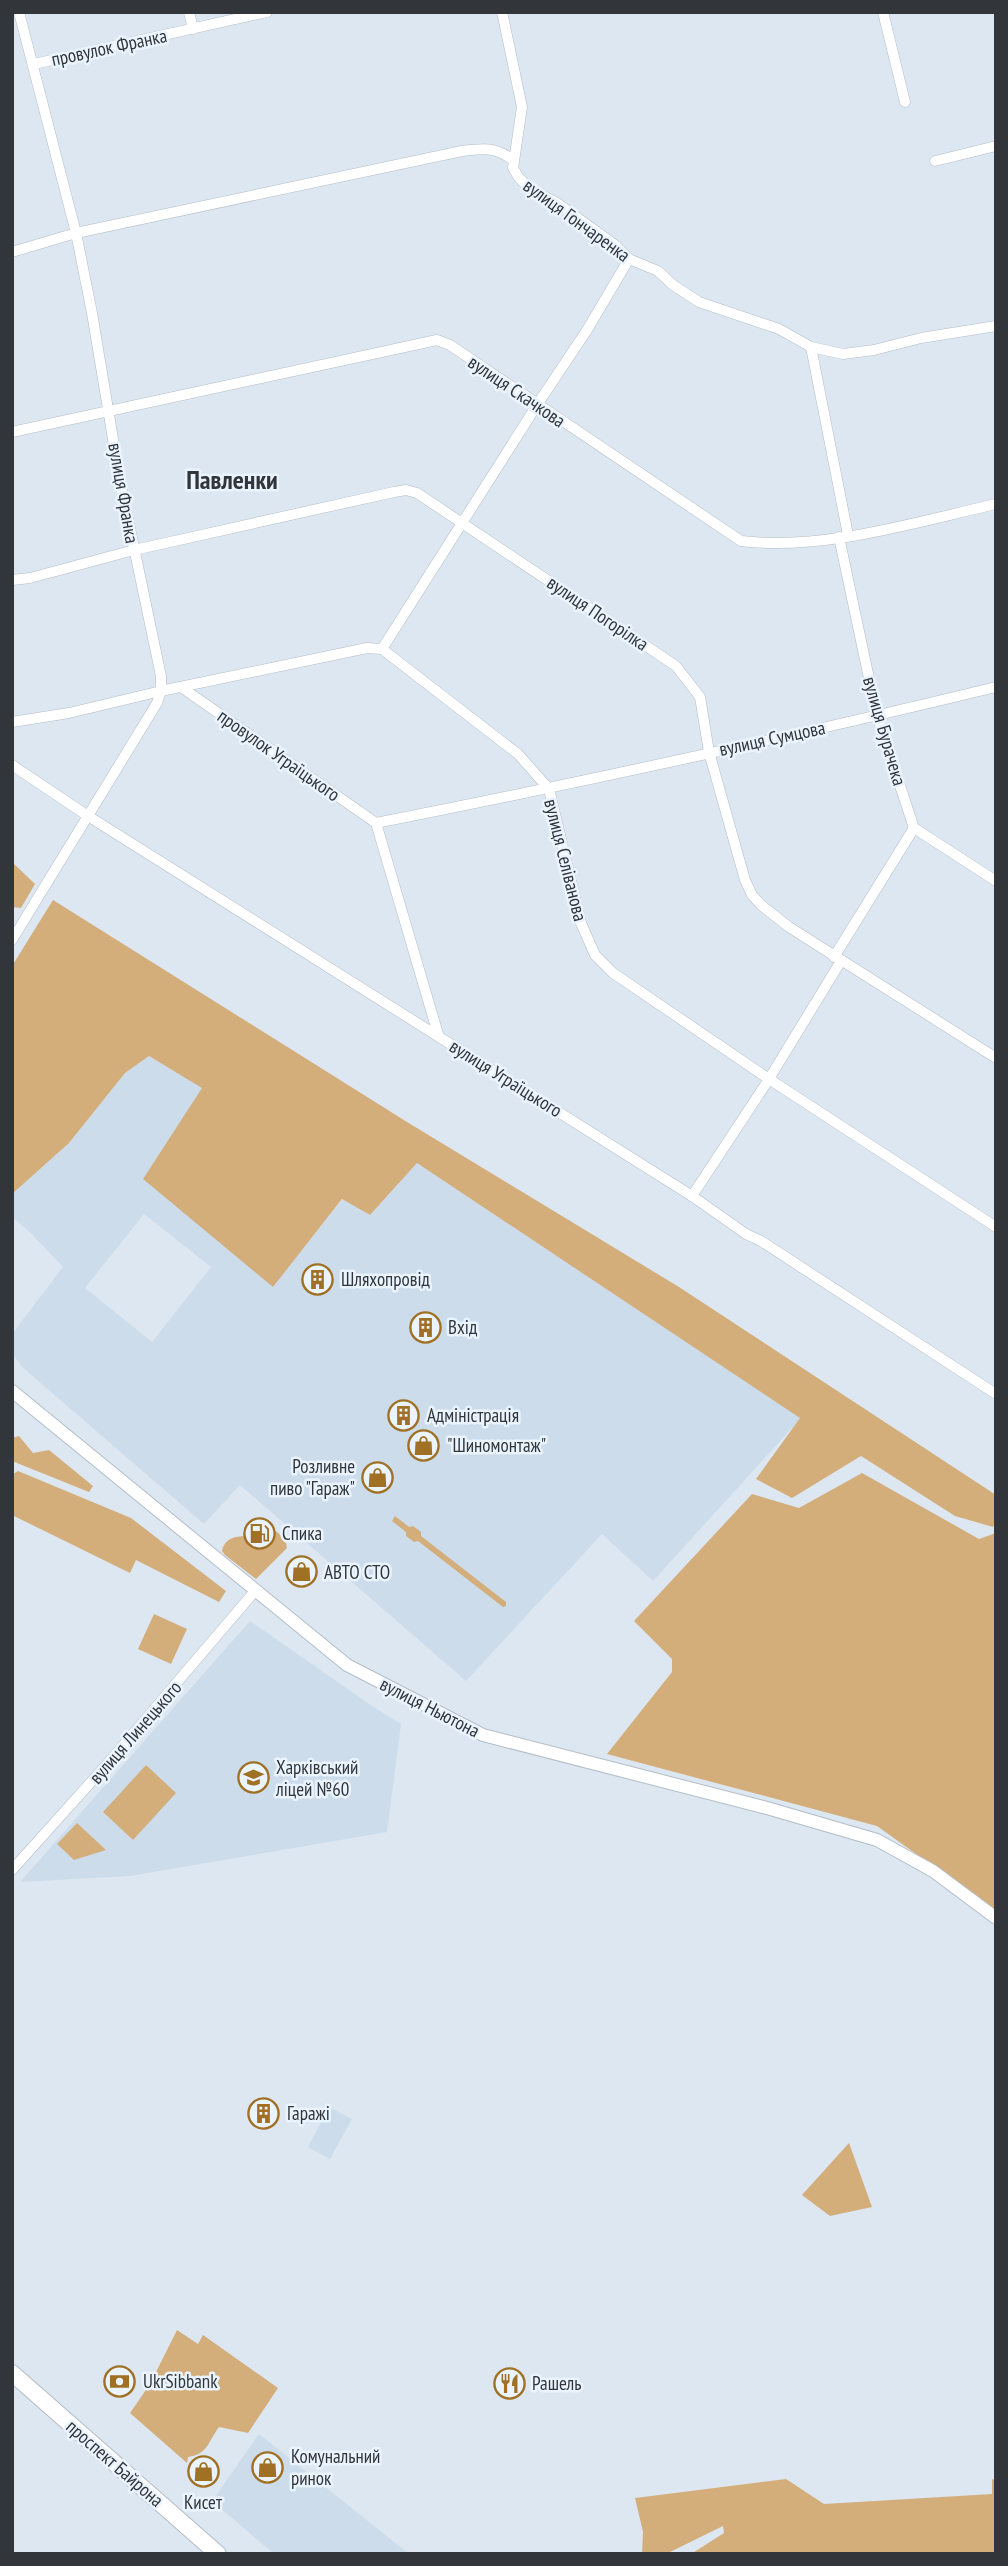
<svg xmlns="http://www.w3.org/2000/svg" width="1008" height="2566" viewBox="0 0 1008 2566" font-family="'PT Sans Narrow',sans-serif">
<style>
.built{fill:#ccdceb;fill-rule:evenodd}
.green{fill:#d3ae7b}
.lines{fill:none;stroke-linecap:round;stroke-linejoin:round}
.minor-casing{stroke:#b3bdc7;stroke-width:11}
.tertiary-casing{stroke:#b3bdc7;stroke-width:14}
.primary-casing{stroke:#b3bdc7;stroke-width:18}
.minor{stroke:#fff;stroke-width:10}
.tertiary{stroke:#fff;stroke-width:12}
.primary{stroke:#fff;stroke-width:16}
.labels{text-anchor:middle;dominant-baseline:central;stroke-width:5;stroke-linejoin:round;paint-order:stroke}
.street-label{font-size:19px;fill:#32363a;stroke:#eaf4ff}
.poi-label{font-size:19px;fill:#32363a;stroke:#eaf4ff;text-anchor:start}
.district-label{font-size:26px;font-weight:bold;fill:#32363a;stroke:#eaf4ff}
</style>
<rect width="100%" height="100%" fill="#dde7f1"/>
<!-- built -->
<g class="built">
<path d="M149,1056L203,1088L273,1286L343,1199L370,1215L417,1163L801,1418L653,1581L602,1534L466,1681L240,1485L204,1524L22,1367L12,1353V1334L63,1267L31,1233L12,1217V1194L69,1143L125,1073ZM144,1214L211,1267L152,1342L85,1288Z"/>
<path d="M250,1621L372,1706L401,1724L387,1832L130,1876L20,1882Z"/>
<path d="M329,2107L352,2119L330,2159L308,2147Z"/>
<path d="M259,2434L409,2554H274L212,2501Z"/>
</g>
<!-- green -->
<g class="green">
<path d="M12,862L35,884L21,908L12,907Z"/>
<path d="M53,900L407,1122L679,1287L996,1495V1520L993,1527L955,1516L861,1456L792,1498L756,1479L800,1418L417,1163L370,1215L342,1199L273,1287L143,1179L202,1088L149,1056L125,1073L69,1143L12,1194V966Z"/>
<path d="M19,1436L33,1453L49,1450L93,1486L89,1492L12,1461V1438Z"/>
<path d="M18,1471L131,1518L226,1591L219,1602L136,1560L130,1573L12,1515V1475Z"/>
<path d="M862,1473L979,1539L996,1533V1911L877,1826L607,1754L672,1672V1659L634,1621L752,1494L799,1508Z"/>
<path d="M395,1516L409,1527L413,1526L421,1532V1536L506,1602V1606L503,1607L418,1541L414,1542L406,1536V1532L392,1521Z"/>
<path d="M270,1526L285,1539L287,1548L256,1579L225,1555L222,1551C225,1537 237,1536 249,1536L254,1540L266,1537L264,1527Z"/>
<path d="M154,1614L187,1629L171,1664L138,1649Z"/>
<path d="M146,1765L176,1793L133,1840L103,1812Z"/>
<path d="M77,1823L106,1850L74,1860L57,1844Z"/>
<path d="M849,2143L872,2207L830,2216L802,2195Z"/>
<path d="M177,2330L198,2344L203,2335L278,2388L248,2433L219,2427C208,2442 208,2454 188,2457L187,2463L130,2413L150,2384Z"/>
<path d="M786,2479L824,2504L992,2494V2479L996,2481V2554H691L724,2533L723,2526L666,2554H642L643,2532L635,2498Z"/>
</g>
<g class="lines">
<defs>
<g id="minor">
<path d="M189,12L193,29"/>
<path d="M502,12L522,107L513,168L519,178L532,190L557,203L615,245L629,259L658,271L673,285L699,302L779,329L811,347L843,354L874,350L921,338L996,326"/>
<path d="M883,12L905,102"/>
<path d="M34,64L267,12"/>
<path d="M935,161L996,146"/>
<path d="M12,252L76,233L462,151C483,148 496,147 513,160"/>
<path d="M811,347L848,535"/>
<path d="M12,432L437,340L450,345L741,541C823,551 916,522 996,504"/>
<path d="M839,537L877,716L914,828L996,881"/>
<path d="M12,580L30,578L134,550L394,492L406,490L417,493L676,666L700,697L709,752L745,880L752,895L761,905L789,927L996,1058"/>
<path d="M382,649L537,405L587,330L629,259"/>
<path d="M181,687L376,823"/>
<path d="M12,722L69,713L161,691L367,648L382,649L518,754L549,789L581,923L595,955L613,973L769,1079L996,1227"/>
<path d="M12,765L88,816L692,1196L746,1234L761,1241L996,1394"/>
<path d="M12,940L157,703L161,691V676L120,481L92,313L76,233L19,12"/>
<path d="M834,957L914,828"/>
<path d="M438,1034L376,823C583,782 790,737 996,687"/>
<path d="M692,1196L769,1079L841,961"/>
<path d="M12,1870L109,1762L255,1591"/>
</g>
<path id="tertiary" d="M12,1391L347,1665L483,1735L767,1808L877,1840L933,1871L996,1918"/>
<path id="primary" d="M12,2373L218,2554"/>
</defs>
<!-- minor casing -->
<use href="#minor" class="minor-casing"/>
<!-- tertiary casing -->
<use href="#tertiary" class="tertiary-casing"/>
<!-- primary casing -->
<use href="#primary" class="primary-casing"/>
<!-- minor -->
<use href="#minor" class="minor"/>
<!-- tertiary -->
<use href="#tertiary" class="tertiary"/>
<!-- primary -->
<use href="#primary" class="primary"/>
</g>
<!-- icons -->
<defs>
<symbol id="building-ring" viewBox="-11 -11 22 22"><circle r="9.5" fill="#eaf4ff" stroke="#a07124" stroke-width="1.5"/><path d="M-4-6H4V6H1V3H-1V6H-4ZM-2.5-4.3h1.7v1.8h-1.7ZM.8-4.3h1.7v1.8H.8ZM-2.5-1h1.7V.8h-1.7ZM.8-1h1.7V.8H.8Z" fill="#a07124"/></symbol>
<symbol id="shop-ring" viewBox="-11 -11 22 22"><circle r="9.5" fill="#eaf4ff" stroke="#a07124" stroke-width="1.5"/><path d="M-5-2.5h2.3a2.7 3.5 0 0 1 5.4 0H5L5.5 6h-11ZM-1.5-2.5h3a1.5 2.3 0 0 0-3 0Z" fill="#a07124"/></symbol>
<symbol id="fuel-ring" viewBox="-11 -11 22 22"><circle r="9.5" fill="#eaf4ff" stroke="#a07124" stroke-width="1.5"/><path d="M-5.5-6h7V0h2V4h1.3V-2.5L3-4.5l.8-.8L6-3V5H2.5V1h-1V6h-7ZM-4.2-4.7v3.2H.2V-4.7Z" fill="#a07124"/></symbol>
<symbol id="school-ring" viewBox="-11 -11 22 22"><circle r="9.5" fill="#eaf4ff" stroke="#a07124" stroke-width="1.5"/><path d="M0-5L7-2L0 1L-7-2ZM-4 1L0 2.5L4 1V4Q0 6-4 4Z" fill="#a07124"/></symbol>
<symbol id="bank-ring" viewBox="-11 -11 22 22"><circle r="9.5" fill="#eaf4ff" stroke="#a07124" stroke-width="1.5"/><path d="M-6-4H6V4H-6ZM0-2.3a2.3 2.3 0 1 0 0 4.6a2.3 2.3 0 1 0 0-4.6Z" fill="#a07124"/></symbol>
<symbol id="restaurant-ring" viewBox="-11 -11 22 22"><circle r="9.5" fill="#eaf4ff" stroke="#a07124" stroke-width="1.5"/><path d="M-5-6h1v4h1v-4h1v4h1v-4h1v5L-1.5 .5V6h-2V.5L-5-1ZM5-6V6H3V1.5H1.5Q1.5-4 5-6Z" fill="#a07124"/></symbol>
</defs>
<g fill-rule="evenodd">
<use href="#building-ring" x="300" y="1262" width="35" height="35"/>
<use href="#building-ring" x="408" y="1310" width="35" height="35"/>
<use href="#building-ring" x="386" y="1398" width="35" height="35"/>
<use href="#shop-ring" x="406" y="1428" width="35" height="35"/>
<use href="#shop-ring" x="360" y="1460" width="35" height="35"/>
<use href="#fuel-ring" x="242" y="1516" width="35" height="35"/>
<use href="#shop-ring" x="284" y="1554" width="35" height="35"/>
<use href="#school-ring" x="236" y="1760" width="35" height="35"/>
<use href="#building-ring" x="246" y="2096" width="35" height="35"/>
<use href="#bank-ring" x="102" y="2364" width="35" height="35"/>
<use href="#restaurant-ring" x="492" y="2366" width="35" height="35"/>
<use href="#shop-ring" x="250" y="2450" width="35" height="35"/>
<use href="#shop-ring" x="186" y="2454" width="35" height="35"/>
</g>
<g class="labels">
<!-- street labels -->
<g class="street-label">
<text transform="translate(109 47) rotate(-12)">провулок Франка</text>
<text transform="translate(577 220) rotate(36)">вулиця Гончаренка</text>
<text transform="translate(517 391) rotate(34)">вулиця Скачкова</text>
<text transform="translate(124 493) rotate(80)">вулиця Франка</text>
<text transform="translate(598 613) rotate(34)">вулиця Погорілка</text>
<text transform="translate(885 731) rotate(74)">вулиця Бурачека</text>
<text transform="translate(772 738) rotate(-12)">вулиця Сумцова</text>
<text transform="translate(279 755) rotate(35)">провулок Уграїцького</text>
<text transform="translate(566 860) rotate(76)">вулиця Селіванова</text>
<text transform="translate(506 1078) rotate(32)">вулиця Уграїцького</text>
<text transform="translate(430 1707) rotate(27)">вулиця Ньютона</text>
<text transform="translate(135 1732) rotate(-49)">вулиця Линецького</text>
<text transform="translate(115 2463) rotate(41)">проспект Байрона</text>
</g>
<!-- poi labels -->
<g class="poi-label">
<text x="341" y="1279">Шляхопровід</text>
<text x="448" y="1327">Вхід</text>
<text x="427" y="1415">Адміністрація</text>
<text x="447" y="1445">"Шиномонтаж"</text>
<text x="355" y="1466" text-anchor="end">Розливне<tspan x="355" dy="22">пиво "Гараж"</tspan></text>
<text x="282" y="1533">Спика</text>
<text x="324" y="1572">АВТО СТО</text>
<text x="276" y="1767">Харківський<tspan x="276" dy="22">ліцей №60</tspan></text>
<text x="287" y="2113">Гаражі</text>
<text x="143" y="2381">UkrSibbank</text>
<text x="532" y="2383">Рашель</text>
<text x="291" y="2456">Комунальний<tspan x="291" dy="22">ринок</tspan></text>
<text x="203" y="2502" text-anchor="middle">Кисет</text>
</g>
<!-- district labels -->
<g class="district-label">
<text x="232" y="479">Павленки</text>
</g>
</g>
<!-- border -->
<rect width="1008" height="2566" fill="none" stroke="#32363a" stroke-width="28"/>
</svg>
